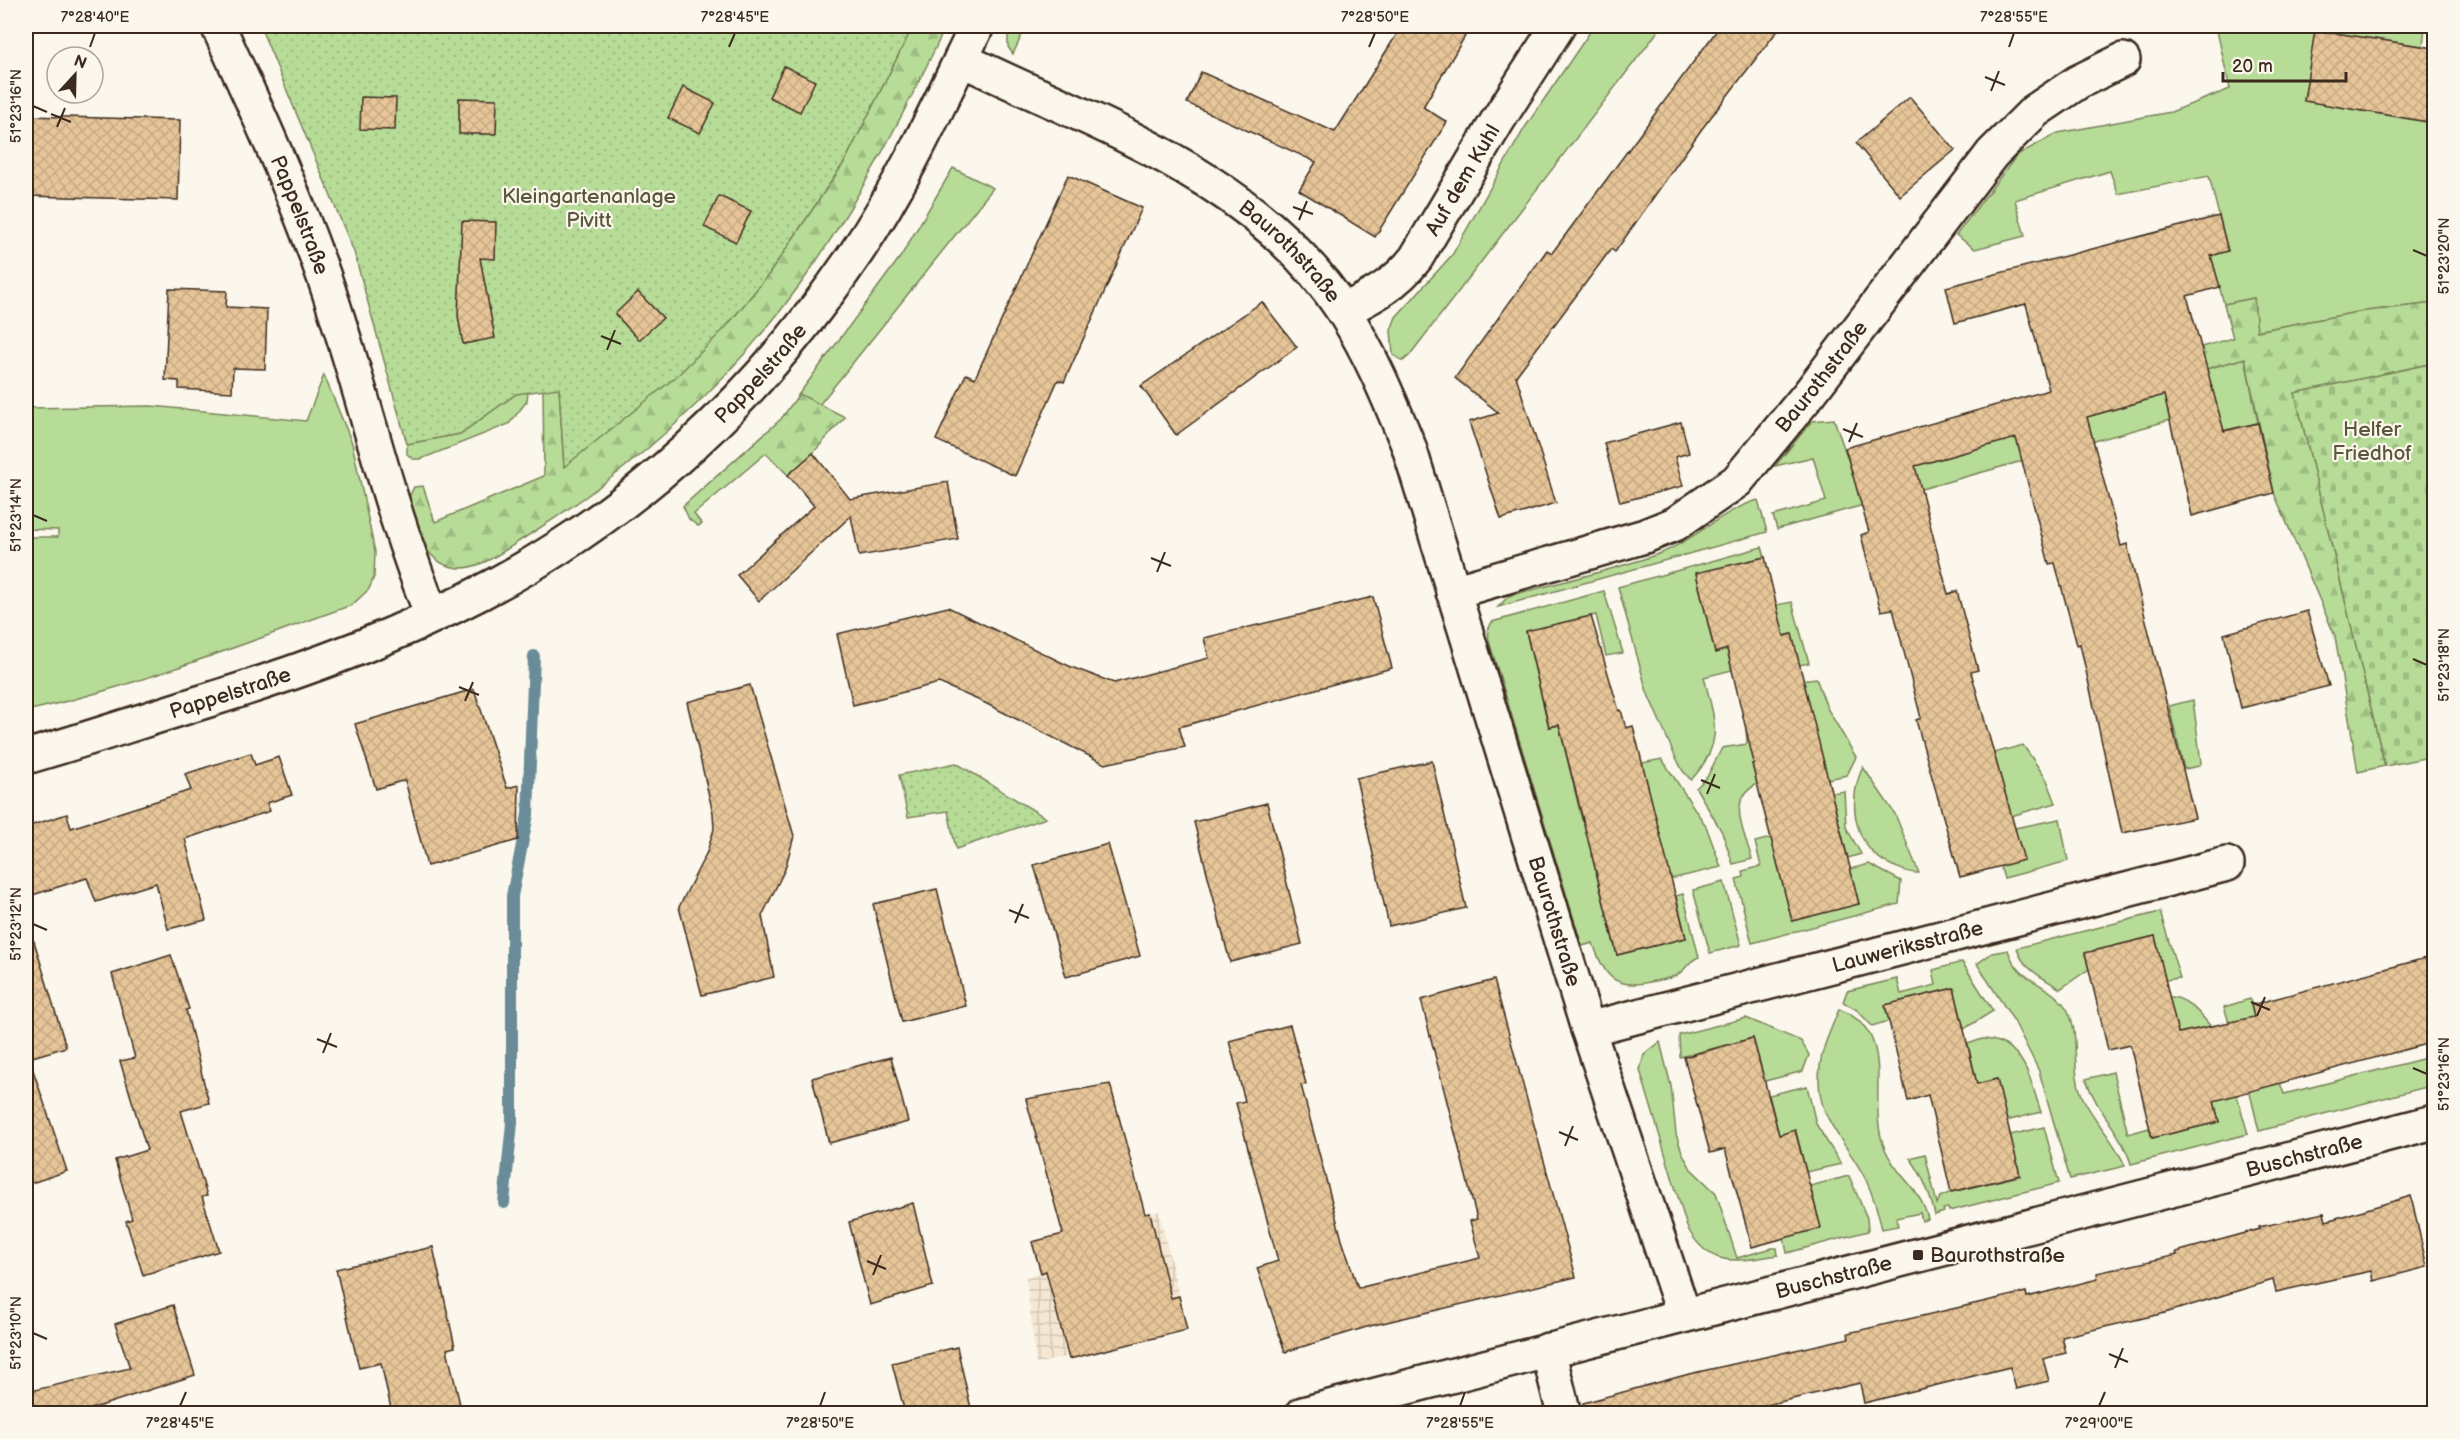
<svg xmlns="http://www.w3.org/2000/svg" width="2460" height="1439" viewBox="0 0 2460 1439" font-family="'Balsamiq Sans',sans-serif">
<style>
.industrial{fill:url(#industrial-grid)}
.grass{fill:#b7dc97;stroke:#79835a;stroke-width:1.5}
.forest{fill:url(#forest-firs);stroke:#79835a;stroke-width:1.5}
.cemetery{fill:url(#cemetery-stones);stroke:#79835a;stroke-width:1.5}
.park{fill:url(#park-dots);stroke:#79835a;stroke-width:1.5}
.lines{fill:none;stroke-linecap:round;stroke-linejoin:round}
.stream{stroke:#698c98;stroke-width:12}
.building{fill:url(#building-cross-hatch);stroke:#3b2a1e;stroke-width:1.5}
.minor-casing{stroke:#3b2a1e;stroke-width:38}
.tertiary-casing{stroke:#3b2a1e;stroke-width:38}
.minor{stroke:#fbf7ec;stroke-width:33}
.tertiary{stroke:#fbf7ec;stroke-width:33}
.ticks{fill:none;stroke:#3b2a1e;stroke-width:2}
.poi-dot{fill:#3b2a1e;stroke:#fbf7ec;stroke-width:2}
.labels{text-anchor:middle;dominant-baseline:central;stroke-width:4.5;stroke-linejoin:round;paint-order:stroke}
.street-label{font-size:21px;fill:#3b2a1e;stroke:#fbf7ec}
.park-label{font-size:21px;fill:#5a563c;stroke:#fbf7ec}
.poi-label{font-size:21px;fill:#3b2a1e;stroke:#fbf7ec;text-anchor:start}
.neatline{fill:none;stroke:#3b2a1e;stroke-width:2}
.ticks-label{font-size:15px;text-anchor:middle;fill:#3b2a1e}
</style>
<defs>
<pattern id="industrial-grid" width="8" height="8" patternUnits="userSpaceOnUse" patternTransform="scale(1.5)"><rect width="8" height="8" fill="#f5e8d3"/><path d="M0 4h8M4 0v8" fill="none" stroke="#d3c7b5"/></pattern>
<pattern id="forest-firs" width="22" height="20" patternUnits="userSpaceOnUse" patternTransform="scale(1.5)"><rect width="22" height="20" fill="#b7dc97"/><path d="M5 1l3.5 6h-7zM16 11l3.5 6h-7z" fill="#9ebd82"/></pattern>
<pattern id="cemetery-stones" width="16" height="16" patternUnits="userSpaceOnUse" patternTransform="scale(1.5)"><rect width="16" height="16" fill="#b7dc97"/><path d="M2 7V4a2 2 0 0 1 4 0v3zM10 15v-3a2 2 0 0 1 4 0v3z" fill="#9ebd82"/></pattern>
<pattern id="park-dots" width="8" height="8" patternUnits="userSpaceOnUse" patternTransform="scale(1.5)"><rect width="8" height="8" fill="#b7dc97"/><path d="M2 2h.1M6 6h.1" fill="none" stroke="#9ebd82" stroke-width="1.8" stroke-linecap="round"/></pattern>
<pattern id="building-cross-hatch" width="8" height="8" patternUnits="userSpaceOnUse" patternTransform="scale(1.5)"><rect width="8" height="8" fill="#e6c598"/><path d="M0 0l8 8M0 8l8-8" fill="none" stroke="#c6a983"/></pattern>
</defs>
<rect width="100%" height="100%" fill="#fbf7ec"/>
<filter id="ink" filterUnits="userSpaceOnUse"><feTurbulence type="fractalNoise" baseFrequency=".0167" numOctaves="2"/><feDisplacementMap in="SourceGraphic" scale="12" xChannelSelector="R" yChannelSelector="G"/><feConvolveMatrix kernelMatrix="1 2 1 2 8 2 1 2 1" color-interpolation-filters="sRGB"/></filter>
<g filter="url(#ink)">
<!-- industrial -->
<path class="industrial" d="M1159,1211L1187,1330L1036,1364L1026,1277L1040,1273L1032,1242Z"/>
<!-- grass -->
<g class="grass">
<path d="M1008,26H1026L1013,54L1008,47Z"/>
<path d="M1594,26H1662L1409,356L1403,361L1393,355L1391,330L1396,317L1452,255L1524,129Z"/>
<path d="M2216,26H2425L2423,46L2315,33L2304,101L2434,123V303L2358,312L2256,331L2254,298L2224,304L2211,256L2228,251L2209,176L2118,194L2110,171L2015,200L2025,236L1975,249L1956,235L2017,155L2058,133L2171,112L2230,89Z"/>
<path d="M953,168L993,188L819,405L799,394L901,256Z"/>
<path d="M2245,358L2258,423L2221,431L2214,408L1777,529L1773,516L1826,501L1813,457L1775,466L1812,421L1834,419L1856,483L2210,382L2206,369Z"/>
<path d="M324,375L352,443L375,552L374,577L369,589L352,605C244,643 137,687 26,711V537H58V530L26,529V408L151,406L306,421Z"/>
<path d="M528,391L527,401L509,424L421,459H413L407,454V444L460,434L516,394Z"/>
<path d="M1758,500L1767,532L1498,607L1509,596C1559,582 1612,571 1661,553C1696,539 1723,510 1758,500Z"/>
<path d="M1762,547L1765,557L1696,574L1715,652L1727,649L1732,670L1704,677C1715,721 1725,743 1691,780L1683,771L1674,754L1647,692L1618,587Z"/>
<path d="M1604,591L1623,653L1606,656L1596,615L1526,632L1549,727L1559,725L1582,820L1651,804L1642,763L1662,759L1706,826L1721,867L1671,879L1592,856L1617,955L1686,938L1676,896L1683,894L1699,957C1689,960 1686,970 1677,975C1670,979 1659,980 1650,982C1614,990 1604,976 1593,943L1582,946L1489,641L1488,630L1492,622Z"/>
<path d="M1792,602L1809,663L1799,665L1784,636L1776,605Z"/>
<path d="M1816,678L1827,708L1856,757L1847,775L1827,779L1819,747L1752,764L1757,784C1726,801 1744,831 1752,859L1733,864L1722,832L1696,788L1707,777L1722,748L1747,744L1746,728L1810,713L1802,680Z"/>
<path d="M2193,700L2201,763L2199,766L2184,769L2169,706Z"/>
<path d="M2023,745L2047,780L2056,803L2011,816L1994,753Z"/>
<path d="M1863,767L1895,814L1919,873C1910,874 1901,869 1893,866C1854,850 1846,802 1863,767Z"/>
<path d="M1844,791L1846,827L1861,854L1848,858L1831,793Z"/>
<path d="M2060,819L2068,861L2004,878L2000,866L2015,828Z"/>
<path d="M1771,838L1792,920L1859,904L1850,869L1869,864L1901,881L1899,904L1752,943L1736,879L1744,877L1743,871L1761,866L1755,842Z"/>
<path d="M1724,882L1741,945L1710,953L1693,890Z"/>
<path d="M2160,912L2180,978L2165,980L2155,936L2085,953L2089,969L2060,989C2043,977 2023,970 2017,948Z"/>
<path d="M2008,950C2018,984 2053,983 2068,1011C2081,1037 2070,1066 2082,1096C2093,1121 2115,1140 2125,1166L2070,1179L2039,1071L2014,1021L1977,964L1992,953Z"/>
<path d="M1962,962L1993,1011L1964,1029L1954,988L1885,1005L1889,1021L1872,1026L1857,1010L1843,1002L1847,991L1897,979L1901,994L1936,985L1933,970Z"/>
<path d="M2169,997C2188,996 2203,1018 2214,1030L2178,1033Z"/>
<path d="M2250,999L2272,1085L2280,1083L2284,1094L2434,1056V1085L2259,1131L2244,1068L2224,1007Z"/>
<path d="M1839,1009C1902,1034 1864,1101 1885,1149C1896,1176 1921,1188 1928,1219L1922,1221L1920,1213L1896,1218L1898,1226L1882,1229C1878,1212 1873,1195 1866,1180C1846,1139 1813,1119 1820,1066C1822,1046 1832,1028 1839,1009Z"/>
<path d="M1746,1018L1801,1041L1809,1055L1803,1071L1765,1081L1753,1038L1680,1057L1679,1035Z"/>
<path d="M1982,1039C2025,1041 2029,1078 2041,1112L2006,1121L1996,1079L1977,1084L1968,1044Z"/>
<path d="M1660,1042L1671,1086L1676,1134L1682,1152L1691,1169L1716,1193L1737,1258L1772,1248H1777L1778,1255C1737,1261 1710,1270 1687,1227L1640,1070L1644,1055Z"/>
<path d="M2113,1072L2128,1134L2149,1128L2152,1138L2219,1122L2210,1083L2232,1078L2248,1134L2131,1164C2122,1132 2096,1111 2086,1079Z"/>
<path d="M1807,1086L1816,1124L1841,1164L1806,1172L1796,1131L1779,1135L1769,1095Z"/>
<path d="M2044,1127L2059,1183L1949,1211L1948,1208L1943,1209L1944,1212L1935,1215C1930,1194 1923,1175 1910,1158L1925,1154L1937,1204L1940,1197L1951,1192L2020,1176L2010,1135Z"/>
<path d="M1849,1176L1867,1218L1868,1231L1787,1253L1784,1238L1821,1228L1810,1186Z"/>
</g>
<!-- forest -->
<g class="forest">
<path d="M913,26H946C904,114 859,201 802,282C728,385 632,471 524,538C506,549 482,569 459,568C421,565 417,526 409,497L414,487L423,486L435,522L544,476L543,389L559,388L564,466L725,328L769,274L845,161Z"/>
<path d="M2254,298L2257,331L2358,312L2434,303V363L2295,393L2385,766L2358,772L2335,636L2274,493L2245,358L2206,369L2201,347L2233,338L2224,304Z"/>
<path d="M799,394L845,417L813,453L788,475L766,453L694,514L702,524L698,526L689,519L683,506L781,419Z"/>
</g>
<!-- cemetery -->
<path class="cemetery" d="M2434,363V756L2385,766L2295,393Z"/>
<!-- park -->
<g class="park">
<path d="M260,26H913L845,161L769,274L725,328L677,376L564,467L559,388L516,394L460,434L407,444L354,252Z"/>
<path d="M956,763L1046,818L956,849L948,811L908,817L899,775Z"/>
</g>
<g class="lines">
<!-- stream -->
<path class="stream" d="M504,1203L512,1123V896L528,814L534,656"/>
</g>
<!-- building -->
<g class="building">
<path d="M1402,26H1471L1423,107L1447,122L1375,237L1299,190L1316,162L1187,103L1201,72L1335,132Z"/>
<path d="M1720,26H1781L1701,130L1615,252L1611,249L1516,376L1556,503L1501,519L1469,422L1499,413L1455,378L1547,250L1552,253Z"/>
<path d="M2315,30L2434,48V123L2304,101Z"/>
<path d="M784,66L815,81L800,112L769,97Z"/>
<path d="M683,87L715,103L700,133L668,118Z"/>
<path d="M361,97L396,98L395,130L360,129Z"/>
<path d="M1910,97L1955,150L1900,196L1856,143Z"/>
<path d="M459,98L497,99L496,134H459Z"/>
<path d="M26,116L180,120L178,200L26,196Z"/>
<path d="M1068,175L1142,208L1064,382L1058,380L1015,476L936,440L966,374L975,378Z"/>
<path d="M719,196L751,211L736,242L704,227Z"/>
<path d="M2219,216L2228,251L2211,256L2220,287L2187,296L2224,431L2258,423L2274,493L2192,516L2164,395L2087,417L2121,546L2127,544L2195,818L2122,833L2080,644L2077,645L2055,563L2049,564L2016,438L1915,466L1948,594L1957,591L1978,670L1971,672L2024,860L1960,877L1916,720L1921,718L1893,609L1881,611L1867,559L1861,535L1869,532L1845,448L2049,390L2026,304L1955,323L1946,287Z"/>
<path d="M462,221L496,222L495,259L480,258L495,338L463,344L458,316Z"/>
<path d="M169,289L227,291L226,307L267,309L265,369L233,368L232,392L179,389V381L165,380Z"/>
<path d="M638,292L663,318L639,340L615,314Z"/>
<path d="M1262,302L1297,347L1176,435L1141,386Z"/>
<path d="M1681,422L1689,453L1675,457L1683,486L1620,502L1604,443Z"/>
<path d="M813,453L850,499L948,482L958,539L859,556L851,516L759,601L737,575L814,506L788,475Z"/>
<path d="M1765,557L1784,636L1792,634L1859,904L1792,921L1752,764L1754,763L1727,649L1715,653L1696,573Z"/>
<path d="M1373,597L1392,668L1179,727L1185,747L1105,764L985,703L939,683L853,705L837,634L948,607L1071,667L1114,683L1209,658L1204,638Z"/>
<path d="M2307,611L2329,686L2241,708L2224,634Z"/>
<path d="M1591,616L1619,711L1621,710L1626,728L1633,726L1686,938L1617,955L1559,725L1549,727L1526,631Z"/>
<path d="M750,685L794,836L785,869L762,916L774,977L702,995L679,907L707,852L714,829L713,813L687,702Z"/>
<path d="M474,689L507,788L519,785L518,840L427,866L405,780L376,789L355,724Z"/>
<path d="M251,753L255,765L279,757L292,795L267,803L270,811L185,839L206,920L168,929L156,883L96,902L87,878L26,897V827L67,814L71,828L191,790L185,774Z"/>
<path d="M1432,761L1466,908L1389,926L1356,778Z"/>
<path d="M1267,803L1302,944L1230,962L1194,822Z"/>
<path d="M1108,844L1140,956L1066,977L1034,865Z"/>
<path d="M937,889L966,1006L902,1022L873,904Z"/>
<path d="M2155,936L2178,1033L2254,1017L2251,1005L2426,958L2434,989V1042L2214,1101L2219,1122L2152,1138L2130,1045L2108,1050L2085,953Z"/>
<path d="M34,941L66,1047L26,1059V942Z"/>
<path d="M171,955L189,1009L186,1010L209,1103L181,1111L207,1196L202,1197L219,1251L143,1275L126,1221L132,1219L115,1160L147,1150L120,1061L135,1058L112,974Z"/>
<path d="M1494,980L1576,1277L1370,1326L1285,1352L1257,1268L1278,1261L1236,1103L1245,1101L1229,1041L1290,1025L1306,1084L1301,1085L1342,1240L1358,1288L1480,1258L1470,1221L1477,1219L1421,1000Z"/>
<path d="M1954,988L1977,1084L1997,1079L2020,1175L1951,1192L1928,1095L1908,1101L1885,1005Z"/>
<path d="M1753,1038L1779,1135L1795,1130L1821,1228L1752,1247L1725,1149L1710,1153L1684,1057Z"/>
<path d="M891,1057L908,1122L829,1143L812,1078Z"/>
<path d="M31,1064L67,1171L26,1185V1065Z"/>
<path d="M1110,1084L1145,1214L1150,1213L1171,1298L1179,1296L1187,1330L1069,1359L1046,1271L1041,1273L1032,1242L1063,1234L1026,1099Z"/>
<path d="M2411,1196L2427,1267L2373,1281L2371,1271L2276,1292L2273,1280L2165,1313L2062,1337L2066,1353L2043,1359L2049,1381L2016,1389L2010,1367L1864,1403L1860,1383L1733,1413H1585L1583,1403L1689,1374L1849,1338L1848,1333L2026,1292L2027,1297L2098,1279L2097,1273L2177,1255L2176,1252L2260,1229L2259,1227L2324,1213L2326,1221Z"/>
<path d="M913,1203L933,1286L870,1305L849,1222Z"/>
<path d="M433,1247L455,1347L447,1349L462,1413H392L381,1363L359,1368L336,1269Z"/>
<path d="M173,1305L195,1375L79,1413H26V1392L130,1368L115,1324Z"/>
<path d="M957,1347L972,1413H905L892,1363Z"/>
</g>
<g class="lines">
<defs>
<g id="minor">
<path id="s1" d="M218,26C256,108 294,191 324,277C363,389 387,505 432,615"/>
<path id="s2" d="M961,59C1100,127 1255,175 1344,312C1371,354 1390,401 1409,447L1588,1029L1684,1315"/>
<path id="s3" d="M1343,311C1373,296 1396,284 1416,258L1498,120L1558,26"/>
<path id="s4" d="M1453,592L1645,536L1675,524L1737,481L1809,394L1992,154L2035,111L2078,82L2123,60"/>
<path id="s5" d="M1588,1029L2227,864"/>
<path d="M1548,1350L1564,1414"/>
<path id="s6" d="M1303,1414L2434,1122"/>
</g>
<g id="tertiary">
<path id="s7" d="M26,757C88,739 150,718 212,699C331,662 452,616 558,548C677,472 776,371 856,253C904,182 940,102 977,26"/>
</g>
</defs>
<!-- minor casing -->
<use href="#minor" class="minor-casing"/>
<!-- tertiary casing -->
<use href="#tertiary" class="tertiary-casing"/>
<!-- minor -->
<use href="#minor" class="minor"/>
<!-- tertiary -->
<use href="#tertiary" class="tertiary"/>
</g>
</g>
<!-- ticks -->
<path class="ticks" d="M90,47L95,33M729,47L735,33M1369,47L1375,33M2009,47L2014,33M1985,77L2005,85M1991,91L1999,71M33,106L47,112M51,114L71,122M57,127L65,108M1293,207L1313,214M1299,220L1307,201M2413,250L2427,256M601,336L621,344M607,350L615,330M1843,429L1863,437M1849,442L1857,423M33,515L47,521M1151,558L1171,566M1157,572L1165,552M2413,659L2427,665M459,687L479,695M465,701L473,682M1701,780L1720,788M1707,794L1715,774M1009,910L1029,918M1015,923L1023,904M33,924L47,930M2251,1002L2270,1010M2257,1016L2265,997M317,1039L337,1047M323,1053L331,1033M2413,1068L2427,1074M1559,1132L1578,1140M1565,1146L1573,1126M867,1261L886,1269M873,1275L881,1255M33,1333L47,1339M2109,1354L2128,1362M2115,1368L2123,1348M180,1406L186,1392M820,1406L825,1392M1460,1406L1465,1392M2099,1406L2105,1392"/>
<!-- markers -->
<rect class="poi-dot" x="1912" y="1249" width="12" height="12" rx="3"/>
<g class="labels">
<!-- street labels -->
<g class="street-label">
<text stroke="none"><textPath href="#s3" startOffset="182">Auf dem Kuhl</textPath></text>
<text stroke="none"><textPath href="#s1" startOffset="206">Pappelstraße</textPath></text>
<text stroke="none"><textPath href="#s2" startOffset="384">Baurothstraße</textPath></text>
<text stroke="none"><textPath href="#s7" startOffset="842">Pappelstraße</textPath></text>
<text stroke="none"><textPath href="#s4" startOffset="442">Baurothstraße</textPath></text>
<text stroke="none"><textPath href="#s7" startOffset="214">Pappelstraße</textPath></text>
<text stroke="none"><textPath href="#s2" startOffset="1112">Baurothstraße</textPath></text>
<text stroke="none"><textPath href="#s5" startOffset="330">Lauweriksstraße</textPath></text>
<text stroke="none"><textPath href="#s6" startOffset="1034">Buschstraße</textPath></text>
<text stroke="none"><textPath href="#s6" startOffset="548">Buschstraße</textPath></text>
</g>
<!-- park labels -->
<g class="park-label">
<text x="589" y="196">Kleingartenanlage<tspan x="589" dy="24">Pivitt</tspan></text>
<text x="2372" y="429">Helfer<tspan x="2372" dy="24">Friedhof</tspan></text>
</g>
<!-- poi labels -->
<g class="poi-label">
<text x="1930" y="1255">Baurothstraße</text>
</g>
</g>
<!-- margin -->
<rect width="2460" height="1439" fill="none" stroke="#fbf7ec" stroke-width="66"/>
<!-- north arrow -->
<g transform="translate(75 75) rotate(22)"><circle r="28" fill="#fbf7ec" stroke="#aea59a" stroke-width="1.5"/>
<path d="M0-4.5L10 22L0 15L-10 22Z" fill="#3b2a1e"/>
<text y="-9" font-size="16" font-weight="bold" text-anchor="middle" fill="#3b2a1e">N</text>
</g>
<!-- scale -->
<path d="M2223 72v9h123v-9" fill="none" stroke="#3b2a1e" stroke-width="3"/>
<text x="2232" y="72" font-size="18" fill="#3b2a1e" stroke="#fbf7ec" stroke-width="4.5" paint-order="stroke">20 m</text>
<rect x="33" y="33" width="2394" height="1373" class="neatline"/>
<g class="ticks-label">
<text x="95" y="22">7°28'40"E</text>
<text x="735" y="22">7°28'45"E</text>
<text x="1375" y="22">7°28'50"E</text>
<text x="2014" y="22">7°28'55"E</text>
<text transform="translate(16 106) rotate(-90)" y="5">51°23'16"N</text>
<text transform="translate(2444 256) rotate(-90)" y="5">51°23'20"N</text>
<text transform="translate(16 515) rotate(-90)" y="5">51°23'14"N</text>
<text transform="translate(2444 665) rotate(-90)" y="5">51°23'18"N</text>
<text transform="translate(16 924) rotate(-90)" y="5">51°23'12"N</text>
<text transform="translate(2444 1074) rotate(-90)" y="5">51°23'16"N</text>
<text transform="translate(16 1333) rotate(-90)" y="5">51°23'10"N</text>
<text x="180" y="1428">7°28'45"E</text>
<text x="820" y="1428">7°28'50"E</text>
<text x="1460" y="1428">7°28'55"E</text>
<text x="2099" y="1428">7°29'00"E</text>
</g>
</svg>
